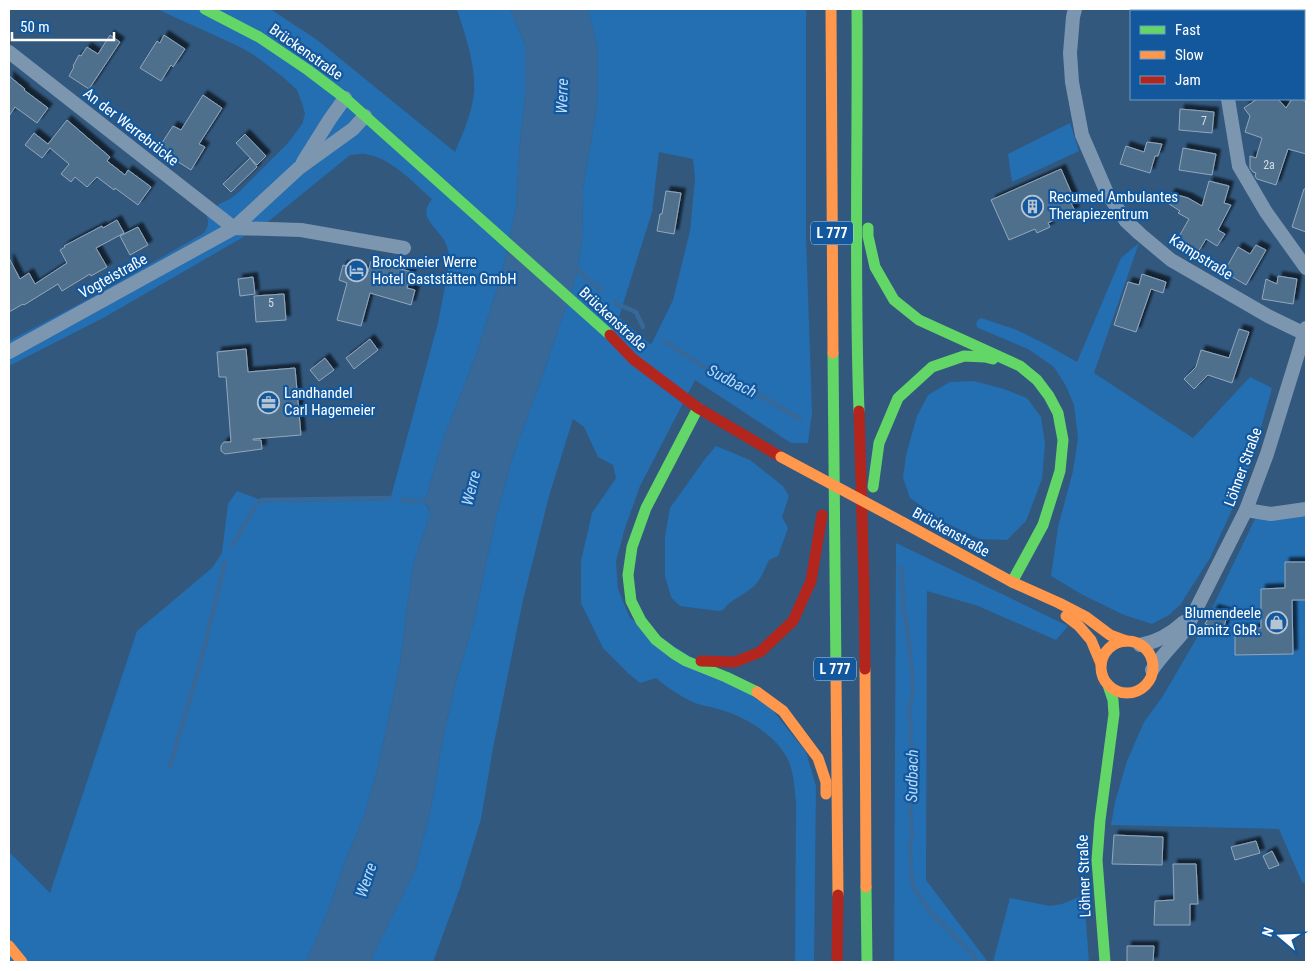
<svg xmlns="http://www.w3.org/2000/svg" width="1315" height="971" viewBox="0 0 1315 971" font-family="'Roboto Condensed',sans-serif">
<style>
.green{fill:#246eb2;fill-rule:evenodd}
.water{fill:#376898}
.lines{fill:none;stroke-linecap:round;stroke-linejoin:round}
.stream{stroke:#376898;stroke-width:4.5}
.building{fill:#506f8c;stroke:#92a7bc;filter:url(#shadow)}
.street{stroke:#7d96af;stroke-width:14}
.fast{stroke:#63d668;stroke-width:11}
.slow{stroke:#ff974d;stroke-width:11}
.jam{stroke:#b3261e;stroke-width:11}
.slow-bridge{stroke:#ff974d;stroke-width:11}
.labels{text-anchor:middle;dominant-baseline:central;stroke-width:4.5;stroke-linejoin:round;paint-order:stroke}
.number-label{font-size:12px;fill:#d3dbe2}
.shield{fill:#13589d;stroke:#b8cde2;stroke-width:1}
.shield-label{font-size:14px;font-weight:bold;fill:#fff}
.street-label{font-size:15px;fill:#fff;stroke:#13589d}
.poi-label{font-size:15px;fill:#fff;stroke:#13589d;text-anchor:start}
.water-label{font-size:16px;font-style:italic;fill:#b6dafa;stroke:#13589d}
</style>
<defs>
<filter id="shadow"><feDropShadow dx="4.5" dy="-4.5" stdDeviation="1" flood-color="#0009"/></filter>
</defs>
<rect width="100%" height="100%" fill="#32587e"/>
<!-- green -->
<g class="green">
<path d="M157,9H270L316,39L455,152C463,133 472,113 474,93C476,65 465,35 457,9H510L525,44V95L519,152L516,208L502,273L476,355L444,437L426,497L423,501L430,511V515L414,561L407,606L400,664L379,763L365,813L346,859L327,913L306,962H9V852L50,893L137,631L212,568L222,553L228,504L237,491L266,502L390,500L438,323L450,260C449,252 447,244 442,237C433,225 418,215 432,199C412,182 392,158 365,154C360,153 355,155 350,155L264,225L105,317L9,366V341L96,295L204,233C208,227 209,223 207,216L219,204L230,199L240,191L288,143L302,124L305,114L303,106L297,90L283,77L254,55L240,47Z"/>
<path d="M588,9H806V236L812,412L808,443H791L695,380L640,486L625,528L616,561L618,589L630,618L771,708L806,752L816,786L814,962H795L796,804C795,791 794,775 789,762C779,737 746,717 721,710C713,707 703,706 695,703C681,697 668,688 656,678L640,683L629,674L603,648L581,603V561L592,513L616,478L613,465L598,457L584,427L573,419L549,496L523,600L493,748L481,819L460,888L433,962H371L378,945L415,871L431,808L442,743L456,681L473,625L496,517L513,456L542,377L576,278L582,242L583,189L597,106L598,49ZM659,152L693,159L695,179L690,231L673,300L651,345L619,317L652,212Z"/>
<path d="M1070,123L1079,151L1012,182L1008,154Z"/>
<path d="M1139,243L1094,373L1193,438L1250,377L1272,388L1254,453L1239,494L1210,558L1180,605L1169,615L1152,624L1124,615L1083,595L1051,576L1058,527L1073,471L1078,438L1074,405L1066,386L1054,367L1028,349L978,328L976,324L978,320L981,318L1017,330L1049,346L1077,362L1121,258Z"/>
<path d="M974,381L1004,389L1027,398L1041,417L1045,444L1042,479L1026,521L1007,540L980,539L944,522L910,498L903,478L906,455L917,416L928,395L950,382Z"/>
<path d="M716,446L750,460L783,486L789,496L782,517L788,528L778,556L769,560C765,568 761,579 755,585C744,596 732,598 723,610L718,611L680,606L671,597L665,576V536L670,508L705,459Z"/>
<path d="M1306,515V884L1302,882L1279,829L1111,825L1115,802L1127,761L1144,722L1163,696L1202,629L1255,519Z"/>
<path d="M896,543L1068,626L1056,640L978,606L927,591L926,880L988,962H894Z"/>
<path d="M1084,895L1089,962H993L1010,898L1050,906L1062,904Z"/>
</g>
<!-- water -->
<path class="water" d="M510,9H588L598,49L597,106L583,189L582,242L576,278L542,377L513,456L496,517L473,625L456,681L442,743L431,808L415,871L378,945L371,962H306L327,913L346,859L365,813L379,763L400,664L407,606L414,561L430,515V510L423,501L426,497L444,437L476,355L502,273L516,208L519,152L525,95V44Z"/>
<g class="lines">
<!-- stream -->
<g class="stream">
<path d="M575,263L582,275L602,290"/>
<path d="M615,303L636,312L643,327"/>
<path d="M665,341L702,366L736,381L800,419"/>
<path d="M403,500L415,501"/>
<path d="M421,501H423"/>
<path d="M233,545L255,506L262,500L389,498"/>
<path d="M901,567L904,613L907,626L913,684L912,699L908,712L911,723L910,740L913,748L909,754L911,795L910,812L912,835L910,844L911,873L914,888L931,913L946,927L974,956L976,962"/>
<path d="M170,766L201,661L225,562"/>
</g>
</g>
<!-- building -->
<g class="building">
<path d="M110,35L120,42L89,89L69,76L74,67L73,66L79,55L81,56L87,47L98,54Z"/>
<path d="M164,35L185,49L173,67L171,65L161,81L140,68L157,41L160,43Z"/>
<path d="M9,76L25,89L24,90L48,108L37,123L15,107L9,116Z"/>
<path d="M203,95L222,108L199,144L205,147L191,170L158,149L173,126L181,130Z"/>
<path d="M1257,99H1278L1286,108L1292,99H1302L1306,102V154L1288,149L1276,185L1257,179L1255,176L1256,173L1253,172L1250,168V156L1256,158L1262,138L1245,132L1250,116L1244,108Z"/>
<path d="M1180,109L1214,112L1212,133L1179,130Z"/>
<path d="M67,120L110,157L107,161L125,175L128,170L151,187L138,205L115,188L114,190L97,177L87,187L75,177L71,182L61,174L69,164L50,148L42,158L25,145L34,133L48,144Z"/>
<path d="M245,134L266,156L257,165L236,143Z"/>
<path d="M1147,142L1162,144L1158,156H1155L1150,173L1120,164L1126,146L1144,152Z"/>
<path d="M1183,148L1216,154L1212,175L1179,170Z"/>
<path d="M250,158L257,167L231,192L223,184Z"/>
<path d="M1061,169L1074,199L1070,201L1075,211L1048,223L1050,227L1037,233L1035,229L1009,240L991,200Z"/>
<path d="M1209,181L1229,186L1224,203L1231,205L1218,230L1225,234L1217,246L1206,239L1198,252L1177,240L1189,219L1178,213L1180,211L1166,202L1171,193L1188,198L1202,206Z"/>
<path d="M1304,189H1306V232L1292,227Z"/>
<path d="M666,191L681,193L674,234L657,231L660,214H662Z"/>
<path d="M117,220L124,233L96,248L107,267L91,276L90,274L62,291L58,284L24,305L23,304L9,312V258L20,279L29,273L35,284L67,263L60,250L65,247L64,246L102,226L103,228Z"/>
<path d="M138,227L148,245L130,255L120,236Z"/>
<path d="M1256,245L1266,250L1246,285L1224,272L1238,247L1250,254Z"/>
<path d="M371,261L412,272L407,288L415,290L411,305L370,293L361,326L337,320L347,283L339,280L343,265L368,272Z"/>
<path d="M1142,274L1166,282L1163,293L1151,289L1136,332L1114,325L1128,282L1139,285Z"/>
<path d="M1278,276L1297,279L1293,304L1262,299L1266,279L1277,284Z"/>
<path d="M253,277L255,294L240,296L238,279Z"/>
<path d="M284,294L286,320L256,322L254,296Z"/>
<path d="M1239,329L1249,332L1232,383L1208,375L1194,389L1184,379L1196,367L1201,350L1229,358Z"/>
<path d="M370,339L378,350L354,369L346,358Z"/>
<path d="M246,349L248,372L295,368L301,435L253,439V440H261L262,449L225,454L221,451V446L224,442H231L226,377H219L217,352Z"/>
<path d="M325,358L334,370L319,381L310,370Z"/>
<path d="M1285,562H1306V600H1292L1293,654L1235,655V629L1261,628V589L1285,588Z"/>
<path d="M1214,609L1228,613L1223,630L1205,624Z"/>
<path d="M1114,835L1163,837L1162,865L1112,864Z"/>
<path d="M1256,841L1260,853L1235,860L1231,847Z"/>
<path d="M1272,851L1279,865L1269,869L1263,856Z"/>
<path d="M1173,864H1196L1198,904H1190V925H1154L1155,901L1174,900Z"/>
<path d="M1127,946H1154L1153,962H1127Z"/>
</g>
<g class="lines">
<!-- street -->
<g class="street">
<path d="M1075,9L1073,17L1070,53L1072,82L1082,135L1107,193L1126,221L1140,234L1171,260L1268,316L1305,334"/>
<path d="M1214,9L1215,11"/>
<path d="M9,52L234,228"/>
<path d="M1304,74L1306,76"/>
<path d="M1228,99L1239,166L1266,212L1306,268"/>
<path d="M303,162L330,119L345,98"/>
<path d="M234,228L301,230L404,248"/>
<path d="M9,352L234,228L299,168L353,129L365,116"/>
<path d="M1246,510L1271,514L1306,509"/>
<path d="M1140,645C1158,642 1171,634 1184,622"/>
<path d="M1152,670C1162,655 1175,643 1186,629L1246,510L1267,454L1306,328"/>
</g>
<!-- fast -->
<g class="fast">
<path d="M205,9L259,37L308,70L345,98L610,335"/>
<path d="M857,9C858,143 854,277 859,411"/>
<path d="M868,228V236L875,267L894,300L919,320L1020,366L1037,380L1049,396L1058,413L1063,440L1060,471L1043,525L1012,582"/>
<path d="M833,353L836,676"/>
<path d="M698,408L646,508L632,547L628,575L631,601L641,621L656,640L673,653L686,661L726,677L757,692"/>
<path d="M873,487L879,443L898,398L932,367L964,356L985,357L993,359"/>
<path d="M866,887L867,962"/>
<path d="M1105,962L1097,860L1100,820L1114,714L1113,700L1108,685"/>
</g>
<!-- slow -->
<g class="slow">
<path d="M831,9L833,353"/>
<path d="M904,523L1012,582L1059,603L1086,617L1110,635L1126,641"/>
<path d="M1066,616L1079,626L1091,640L1101,664"/>
<circle cx="1127" cy="667" r="26"/>
<path d="M865,669L866,887"/>
<path d="M836,676L838,895"/>
<path d="M757,692L783,711L818,758L826,782V794"/>
<path d="M9,946L22,962"/>
</g>
<!-- jam -->
<g class="jam">
<path d="M610,335L633,359L698,408L781,457"/>
<path d="M859,411L864,587L865,669"/>
<path d="M701,661L735,662L760,652L793,621L811,581L822,515"/>
<path d="M837,962L838,895"/>
</g>
<!-- slow-bridge -->
<path class="slow-bridge" d="M781,457L904,523"/>
</g>
<!-- icons -->
<defs>
<symbol id="building-ring" viewBox="-11 -11 22 22"><circle r="9.5" fill="#13589d" stroke="#b7c5d2" stroke-width="1.5"/><path d="M-4-6H4V6H1V3H-1V6H-4ZM-2.5-4.3h1.7v1.8h-1.7ZM.8-4.3h1.7v1.8H.8ZM-2.5-1h1.7V.8h-1.7ZM.8-1h1.7V.8H.8Z" fill="#b7c5d2"/></symbol>
<symbol id="hotel-ring" viewBox="-11 -11 22 22"><circle r="9.5" fill="#13589d" stroke="#b7c5d2" stroke-width="1.5"/><path d="M-6-4.5h1.5V1H6V5H4.5V3h-9V5H-6ZM-4 0a1.8 1.8 0 1 1 3.6 0ZM.5 0V-2.5h3Q6-2.5 6 0Z" fill="#b7c5d2"/></symbol>
<symbol id="office-ring" viewBox="-11 -11 22 22"><circle r="9.5" fill="#13589d" stroke="#b7c5d2" stroke-width="1.5"/><path d="M-6-3h4V-5.5h4V-3h4V5H-6ZM-1-4.5V-3h2v-1.5ZM-6 0V1H6V0Z" fill="#b7c5d2"/></symbol>
<symbol id="shop-ring" viewBox="-11 -11 22 22"><circle r="9.5" fill="#13589d" stroke="#b7c5d2" stroke-width="1.5"/><path d="M-5-2.5h2.3a2.7 3.5 0 0 1 5.4 0H5L5.5 6h-11ZM-1.5-2.5h3a1.5 2.3 0 0 0-3 0Z" fill="#b7c5d2"/></symbol>
</defs>
<g fill-rule="evenodd">
<use href="#building-ring" x="1020" y="194" width="25" height="25"/>
<use href="#hotel-ring" x="344" y="258" width="25" height="25"/>
<use href="#office-ring" x="256" y="390" width="25" height="25"/>
<use href="#shop-ring" x="1264" y="610" width="25" height="25"/>
</g>
<g class="labels">
<!-- number labels -->
<g class="number-label">
<text x="1204" y="121">7</text>
<text x="1269" y="165">2a</text>
<text x="271" y="303">5</text>
</g>
<!-- shield labels -->
<g class="shield">
<rect x="811" y="221.5" width="42" height="23" rx="4"/>
<rect x="814" y="657.5" width="42" height="23" rx="4"/>
</g>
<g class="shield-label">
<text x="832" y="233">L 777</text>
<text x="835" y="669">L 777</text>
</g>
<!-- street labels -->
<g class="street-label">
<text transform="translate(306 52) rotate(35)">Brückenstraße</text>
<text transform="translate(131 127) rotate(38)">An der Werrebrücke</text>
<text transform="translate(1201 257) rotate(32)">Kampstraße</text>
<text transform="translate(113 276) rotate(-29)">Vogteistraße</text>
<text transform="translate(613 319) rotate(43)">Brückenstraße</text>
<text transform="translate(1243 467) rotate(-70)">Löhner Straße</text>
<text transform="translate(951 532) rotate(29)">Brückenstraße</text>
<text transform="translate(1084 876) rotate(-92)">Löhner Straße</text>
</g>
<!-- poi labels -->
<g class="poi-label">
<text x="1049" y="197">Recumed Ambulantes<tspan x="1049" dy="17">Therapiezentrum</tspan></text>
<text x="372" y="262">Brockmeier Werre<tspan x="372" dy="17">Hotel Gaststätten GmbH</tspan></text>
<text x="284" y="393">Landhandel<tspan x="284" dy="17">Carl Hagemeier</tspan></text>
<text x="1261" y="613" text-anchor="end">Blumendeele<tspan x="1261" dy="17">Damitz GbR.</tspan></text>
</g>
<!-- water labels -->
<g class="water-label">
<text transform="translate(562 96) rotate(-88)">Werre</text>
<text transform="translate(732 381) rotate(27)">Sudbach</text>
<text transform="translate(471 488) rotate(-76)">Werre</text>
<text transform="translate(912 776) rotate(-89)">Sudbach</text>
<text transform="translate(366 880) rotate(-71)">Werre</text>
</g>
</g>
<!-- border -->
<rect width="1315" height="971" fill="none" stroke="#ffffff" stroke-width="20"/>
<!-- legend -->
<rect x="1130" y="10" width="175" height="90" fill="#13589d" stroke="#719bc4"/>
<rect x="1140" y="26" width="25" height="8" fill="#63d668" stroke="#719bc4"/>
<text x="1175" y="35" font-size="15" fill="#ffffff">Fast</text>
<rect x="1140" y="51" width="25" height="8" fill="#ff974d" stroke="#719bc4"/>
<text x="1175" y="60" font-size="15" fill="#ffffff">Slow</text>
<rect x="1140" y="76" width="25" height="8" fill="#b3261e" stroke="#719bc4"/>
<text x="1175" y="85" font-size="15" fill="#ffffff">Jam</text>
<!-- north arrow -->
<g transform="translate(1280 936) rotate(289)" stroke="#13589d" stroke-width="4" paint-order="stroke">
<path d="M0-4L9 19L0 12L-9 19Z" fill="#ffffff"/>
<text y="-8" font-size="14" font-weight="bold" text-anchor="middle" fill="#ffffff">N</text>
</g>
<!-- scale -->
<path d="M12 32v8h102v-8" fill="none" stroke="#ffffff" stroke-width="2.5"/>
<text x="20" y="32" font-size="15" fill="#ffffff" stroke="#13589d" stroke-width="4" paint-order="stroke">50 m</text>
</svg>
